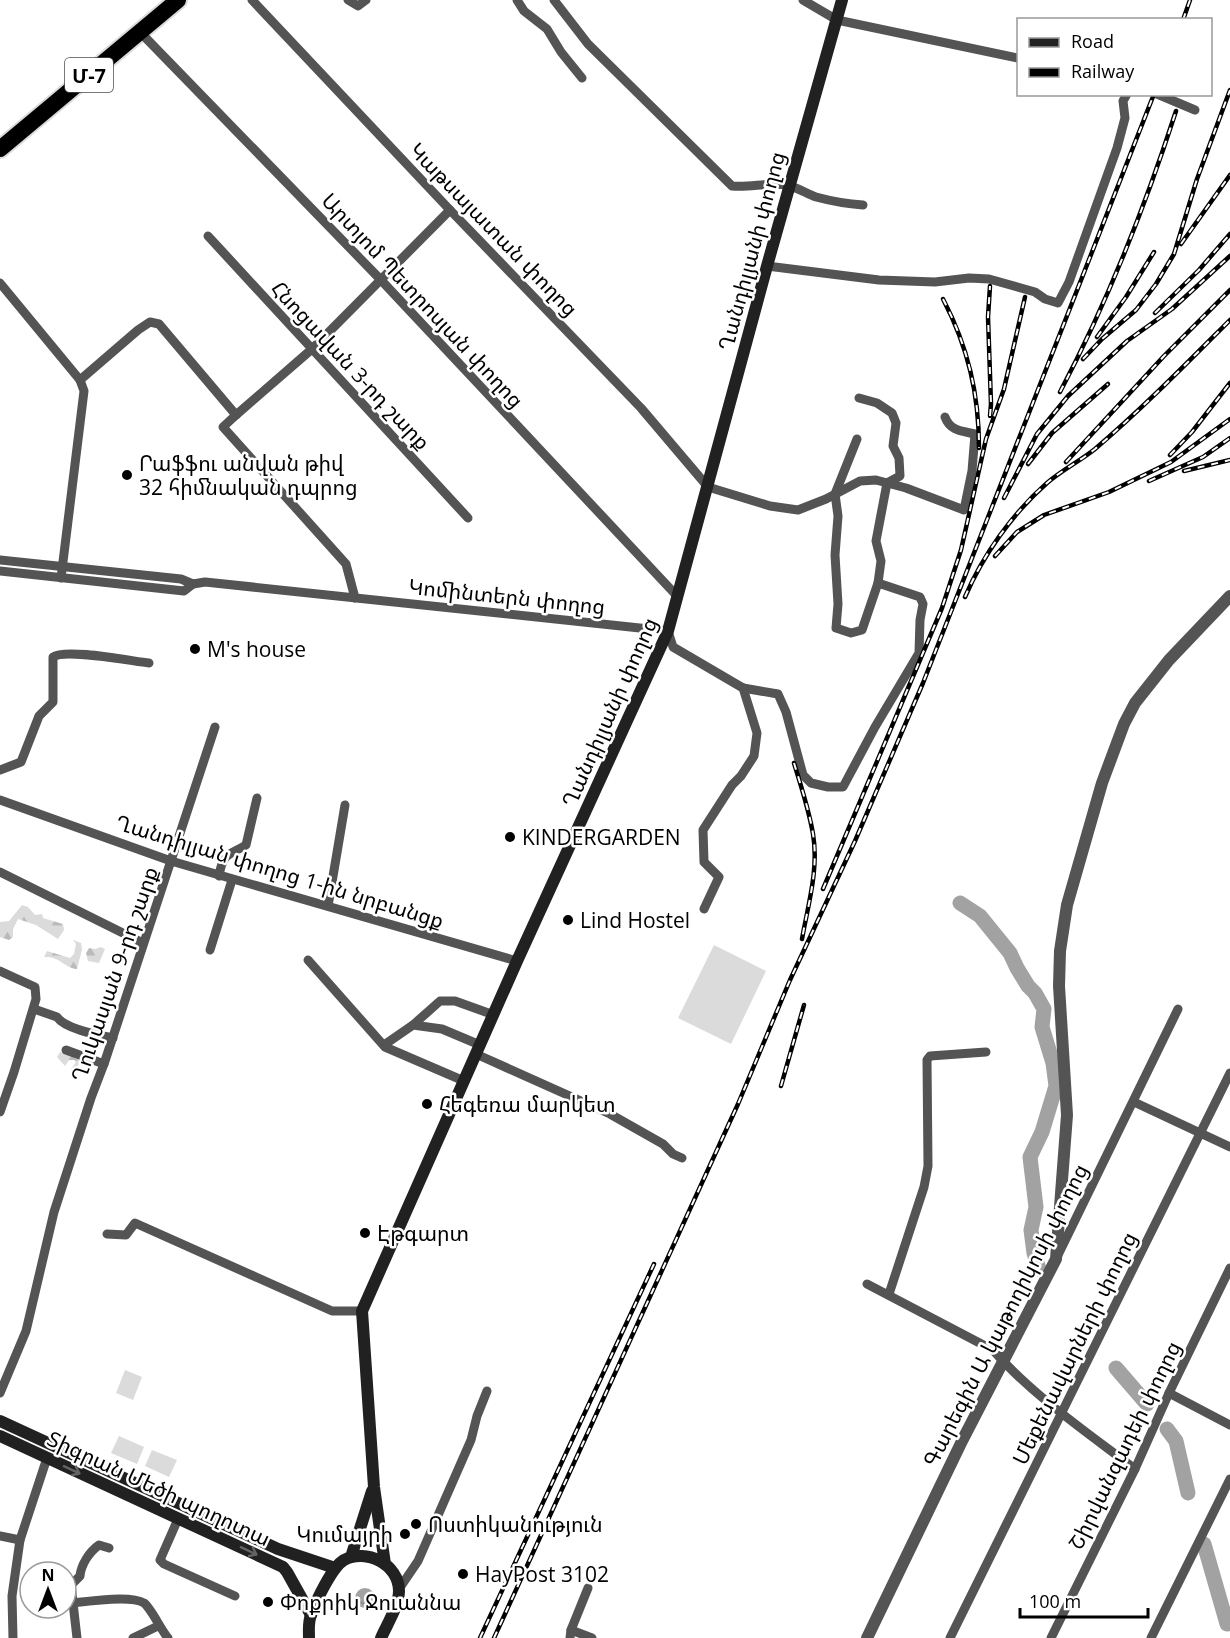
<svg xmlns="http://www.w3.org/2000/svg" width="1230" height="1638" viewBox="0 0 1230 1638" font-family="'Open Sans','Noto Sans Armenian',sans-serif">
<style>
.grass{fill:#dbdbdb}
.forest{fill:url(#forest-firs)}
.water{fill:url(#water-ripples)}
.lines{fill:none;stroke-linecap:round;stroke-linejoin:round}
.river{stroke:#a2a2a2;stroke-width:15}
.trunk-casing{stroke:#dbdbdb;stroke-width:20}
.minor{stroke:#545454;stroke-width:9}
.tertiary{stroke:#545454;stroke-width:12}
.secondary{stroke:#212121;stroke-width:12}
.trunk{stroke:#000;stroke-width:16}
.rail-casing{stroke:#000;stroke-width:4.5}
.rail{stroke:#fff;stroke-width:2;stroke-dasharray:7;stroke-linecap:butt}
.oneway{stroke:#646464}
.poi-dot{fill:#000;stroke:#fff;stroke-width:2}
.labels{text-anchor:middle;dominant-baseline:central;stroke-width:5;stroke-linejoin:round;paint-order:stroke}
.shield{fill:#fff;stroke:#4c4c4c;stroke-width:1.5}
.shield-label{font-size:20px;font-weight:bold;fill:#000}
.street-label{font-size:21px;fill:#000;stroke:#fff}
.poi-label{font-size:21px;fill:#000;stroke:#fff;text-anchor:start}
</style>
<defs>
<pattern id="forest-firs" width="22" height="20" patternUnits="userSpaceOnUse" patternTransform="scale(1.5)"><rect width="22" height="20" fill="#dbdbdb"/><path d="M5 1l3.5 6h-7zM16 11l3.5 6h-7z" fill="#bababa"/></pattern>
<pattern id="water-ripples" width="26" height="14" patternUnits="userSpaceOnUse" patternTransform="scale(1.5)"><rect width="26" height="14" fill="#a2a2a2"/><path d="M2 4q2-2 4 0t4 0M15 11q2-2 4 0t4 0" fill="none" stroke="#8a8a8a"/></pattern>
</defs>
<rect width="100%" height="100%" fill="#fff"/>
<!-- grass -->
<g class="grass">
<path d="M714,945L766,971L731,1044L678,1018Z"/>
<path d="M125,1370L142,1377L133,1400L116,1393Z"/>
<path d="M119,1436L144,1447L137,1464L111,1453Z"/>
<path d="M152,1450L177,1460L169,1477L145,1466Z"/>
</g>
<!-- forest -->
<g class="forest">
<path d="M22,905L28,907L35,915L42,914L43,918L63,924L64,930L58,939L36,925L18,919L13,929V937L9,940L0,937V922L9,921Z"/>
<path d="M73,940L81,943L82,950L77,969C64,968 60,956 44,957L47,951L70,958L74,954L76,944Z"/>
<path d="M101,947L105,949L99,963L88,961L86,953L89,948L95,949Z"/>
<path d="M60,1052L70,1055L88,1066L79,1064L73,1071L71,1069L76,1062L74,1060H69L65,1066L57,1057Z"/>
</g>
<!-- water -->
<circle class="water" cx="365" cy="1598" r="10"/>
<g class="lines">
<!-- river -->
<g class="river">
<path d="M960,903L980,916L1010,953L1017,968L1028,986L1035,993L1044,1009L1042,1027L1053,1063L1056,1086L1042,1132L1030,1157L1036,1207L1031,1230L1034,1253L1039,1269"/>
<path d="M1116,1368L1147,1404"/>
<path d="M1167,1429L1176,1441L1188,1493"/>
<path d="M1204,1544L1227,1624"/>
</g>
<defs>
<path id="trunk" d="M0,149L178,0"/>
</defs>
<!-- trunk casing -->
<use href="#trunk" class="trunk-casing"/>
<!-- minor -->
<g class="minor">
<path d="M252,0L450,210L641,408L708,487L770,506L798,510L826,499L860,481L876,480L906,488L964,510L972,471L975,434C962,431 950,431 945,417"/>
<path d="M348,0L358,6L366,0"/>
<path d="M517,0L524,11L547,29L561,52L582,78"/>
<path d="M554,0L588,44L732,186C752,188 770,181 789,186C799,188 807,194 816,197C831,201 848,204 863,205"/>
<path d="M803,0L837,20L1018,58"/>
<path d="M140,32L380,279L677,596"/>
<path d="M1157,94L1195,110"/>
<path d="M208,236L468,518"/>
<path d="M767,266L879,280L935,282L969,278L989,279L1035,292L1045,299L1058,303L1069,282L1117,148L1125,118L1123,101L1127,94"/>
<path d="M0,283L80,380L84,391L61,578"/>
<path d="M80,380L138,330L150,322L159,324L236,415L223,427L346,564L355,598"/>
<path d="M236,415L312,349L450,210"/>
<path d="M857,439L835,494L838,516L835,555L838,604L836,628L851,633L862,630L878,583"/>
<path d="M0,560L181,579L193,584"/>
<path d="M0,571L184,591L193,584L205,582L668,631L673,647L743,688L757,733L754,756L741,776L732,785L703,830L704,862L719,877L704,909"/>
<path d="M743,688L778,694L786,712L803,775L811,783L828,787H843L875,727L919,653L920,620L923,604L920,597L878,583L881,561L876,541L887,483L900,476L899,458L893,446L896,423L892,413L877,403L859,398"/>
<path d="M0,770L21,762L39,716L53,702V657C65,648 131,661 149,663"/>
<path d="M0,800L171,861L517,961"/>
<path d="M0,872L143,943"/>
<path d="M219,876C223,852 228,856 246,845L257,798"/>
<path d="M328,906L345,805"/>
<path d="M210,950L232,880"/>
<path d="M308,960L385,1047L464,1081"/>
<path d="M0,971L35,987L36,999L14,1072L0,1112"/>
<path d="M34,1009L57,1017C65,1029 98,1035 113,1038"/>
<path d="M413,1025L440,1001H455L494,1015"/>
<path d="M384,1045L413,1025L442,1029L480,1045"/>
<path d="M66,1050L104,1064"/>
<path d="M476,1054L610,1114L663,1144L673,1154L682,1158"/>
<path d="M1134,1102L1230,1147"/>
<path d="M107,1234L126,1235L135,1223L332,1311H362"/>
<path d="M1058,1255L1178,1009"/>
<path d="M867,1284L993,1350C1032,1395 1088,1433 1135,1469"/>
<path d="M889,1294L924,1187L928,1166L927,1060L930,1056L986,1052"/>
<path d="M0,1393L26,1331L54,1212L91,1098L104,1064L215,727"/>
<path d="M1169,1393L1230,1425"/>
<path d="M178,1519L160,1560L164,1564L235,1596"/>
<path d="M0,1536L20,1540"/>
<path d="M109,1548L99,1545C89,1552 81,1565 80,1576L71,1585L73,1603C89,1601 131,1595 144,1603C151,1608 161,1630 168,1638"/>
<path d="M399,1589L418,1561L471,1440L477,1416L487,1391"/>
<path d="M73,1603L77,1638"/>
<path d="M571,1630L592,1638"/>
<path d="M13,1638L12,1596L20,1540L47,1458"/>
<path d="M133,1638L158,1626"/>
<path d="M570,1638L571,1630L588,1588"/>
<path d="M950,1638L1230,1073"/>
<path d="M1051,1638L1135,1469L1169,1393L1230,1268"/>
<path d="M1151,1638L1230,1479"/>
</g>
<!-- tertiary -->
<path class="tertiary" d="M867,1638L962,1441L1056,1259L1067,1115L1059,986L1060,951L1067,905L1102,783L1124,724L1135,703L1169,660L1230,596"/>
<!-- secondary -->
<g class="secondary">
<path d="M0,1421L278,1549L335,1568"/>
<path d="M0,1436L283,1567L287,1572L311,1615"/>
<path d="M351,1557L372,1491"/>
<path d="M385,1564L374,1487L362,1311L517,961L668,631L767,266L842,0"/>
<path d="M309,1638C309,1630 308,1622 311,1615C316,1601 332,1567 344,1560C366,1548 399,1564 399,1591C399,1606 387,1624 381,1638"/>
</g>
<!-- trunk -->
<use href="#trunk" class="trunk"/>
<defs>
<g id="rail">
<path d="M1183,20L1190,0"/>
<path d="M1181,244L1230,175"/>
<path d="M943,299C968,347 979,394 979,448"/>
<path d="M1155,313L1199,270L1230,234"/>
<path d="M1097,337L1126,297L1154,252"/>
<path d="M1083,359L1102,339L1136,310L1156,284L1174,254L1197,179L1230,90"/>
<path d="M1060,392C1107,303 1145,207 1176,111"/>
<path d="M990,416L991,404L988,317L990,286"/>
<path d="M1170,455L1192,432L1230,383"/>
<path d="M1066,462L1164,356L1230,290"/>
<path d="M1028,464L1052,433L1108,384"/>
<path d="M1184,471L1230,460"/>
<path d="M1149,481L1203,457L1230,438"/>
<path d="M1004,498L1037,434L1068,396L1127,341L1172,309L1230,256"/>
<path d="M995,556L1017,532L1044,515L1109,492L1171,462L1230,419"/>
<path d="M965,597C983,555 1012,514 1047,483C1062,470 1080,461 1095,449C1142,409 1186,364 1230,320"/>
<path d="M794,763C801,786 809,810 813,834C819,869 808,905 802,939"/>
<path d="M823,889L942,608L961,550L986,439L1004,389L1025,297"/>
<path d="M781,1086L804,1005"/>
<path d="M480,1638L654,1264"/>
<path d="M494,1638L738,1104L790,980L855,841L923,683L1154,94"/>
</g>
</defs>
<!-- rail casing -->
<use href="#rail" class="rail-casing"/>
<!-- rail -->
<use href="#rail" class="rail"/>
</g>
<!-- one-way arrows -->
<defs><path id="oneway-shaft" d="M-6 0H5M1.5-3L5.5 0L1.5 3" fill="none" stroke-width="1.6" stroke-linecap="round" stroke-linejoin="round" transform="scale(1.5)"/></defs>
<g class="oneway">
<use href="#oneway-shaft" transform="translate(72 1470) rotate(25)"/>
<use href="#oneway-shaft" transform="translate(249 1551) rotate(25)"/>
</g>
<!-- markers -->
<g class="poi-dot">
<circle cx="127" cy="475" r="6"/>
<circle cx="195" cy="649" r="6"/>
<circle cx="510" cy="837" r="6"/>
<circle cx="568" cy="920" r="6"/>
<circle cx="427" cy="1104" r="6"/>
<circle cx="365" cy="1233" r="6"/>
<circle cx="416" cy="1524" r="6"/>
<circle cx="405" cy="1534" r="6"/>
<circle cx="463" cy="1574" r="6"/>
<circle cx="268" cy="1602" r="6"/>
</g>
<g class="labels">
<!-- shield labels -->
<rect class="shield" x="65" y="58" width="48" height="34" rx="4.5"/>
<g class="shield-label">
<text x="89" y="75">Մ-7</text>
</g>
<!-- street labels -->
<g class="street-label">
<text transform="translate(494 229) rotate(46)">Կաթսայատան փողոց</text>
<text transform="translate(751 251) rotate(-75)">Ղանդիլյանի փողոց</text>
<text transform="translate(423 300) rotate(47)">Արտյոմ Պետրոսյան փողոց</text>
<text transform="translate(351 365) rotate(47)">Հնոցավան 3-րդ շարք</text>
<text transform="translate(507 596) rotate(6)">Կոմինտերն փողոց</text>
<text transform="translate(609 712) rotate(-66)">Ղանդիլյանի փողոց</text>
<text transform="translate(280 871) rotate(17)">Ղանդիլյան փողոց 1-ին նրբանցք</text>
<text transform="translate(114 974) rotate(-71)">Ղուկասյան 9-րդ շարք</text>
<text transform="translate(1005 1315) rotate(-63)">Գարեգին Ա կաթողիկոսի փողոց</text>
<text transform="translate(1074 1348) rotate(-64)">Մեքենավարների փողոց</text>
<text transform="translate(1124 1445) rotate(-64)">Շիրվանզադեի փողոց</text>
<text transform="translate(159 1488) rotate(25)">Տիգրան Մեծի պողոտա</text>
</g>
<!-- poi labels -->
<g class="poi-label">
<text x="139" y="463">Րաֆֆու անվան թիվ<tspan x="139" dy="24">32 հիմնական դպրոց</tspan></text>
<text x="207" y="649">M's house</text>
<text x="522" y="837">KINDERGARDEN</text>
<text x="580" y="920">Lind Hostel</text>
<text x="439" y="1104">Հեգեռա մարկետ</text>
<text x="377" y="1233">Էթգարտ</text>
<text x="428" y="1524">Ոստիկանություն</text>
<text x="393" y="1534" text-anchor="end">Կումայրի</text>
<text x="475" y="1574">HayPost 3102</text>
<text x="280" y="1602">Փոքրիկ Ջուաննա</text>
</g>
</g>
<!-- legend -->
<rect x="1017" y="18" width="195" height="78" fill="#ffffff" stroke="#999999" stroke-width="1.5"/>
<rect x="1029" y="38" width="30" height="9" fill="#212121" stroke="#999999" stroke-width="1.5"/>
<text x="1071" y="48" font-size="18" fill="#000000">Road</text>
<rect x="1029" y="68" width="30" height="9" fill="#000000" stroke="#999999" stroke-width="1.5"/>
<text x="1071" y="78" font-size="18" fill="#000000">Railway</text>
<!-- north arrow -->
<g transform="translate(48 1590)"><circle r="28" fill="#ffffff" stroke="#999999" stroke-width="1.5"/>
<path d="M0-4.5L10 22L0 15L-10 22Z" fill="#000000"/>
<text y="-9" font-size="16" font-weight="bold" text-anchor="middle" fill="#000000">N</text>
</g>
<!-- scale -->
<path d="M1020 1608v9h128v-9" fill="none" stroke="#000000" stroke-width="3"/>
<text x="1029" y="1608" font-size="18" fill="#000000" stroke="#ffffff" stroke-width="4.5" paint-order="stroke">100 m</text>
</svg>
